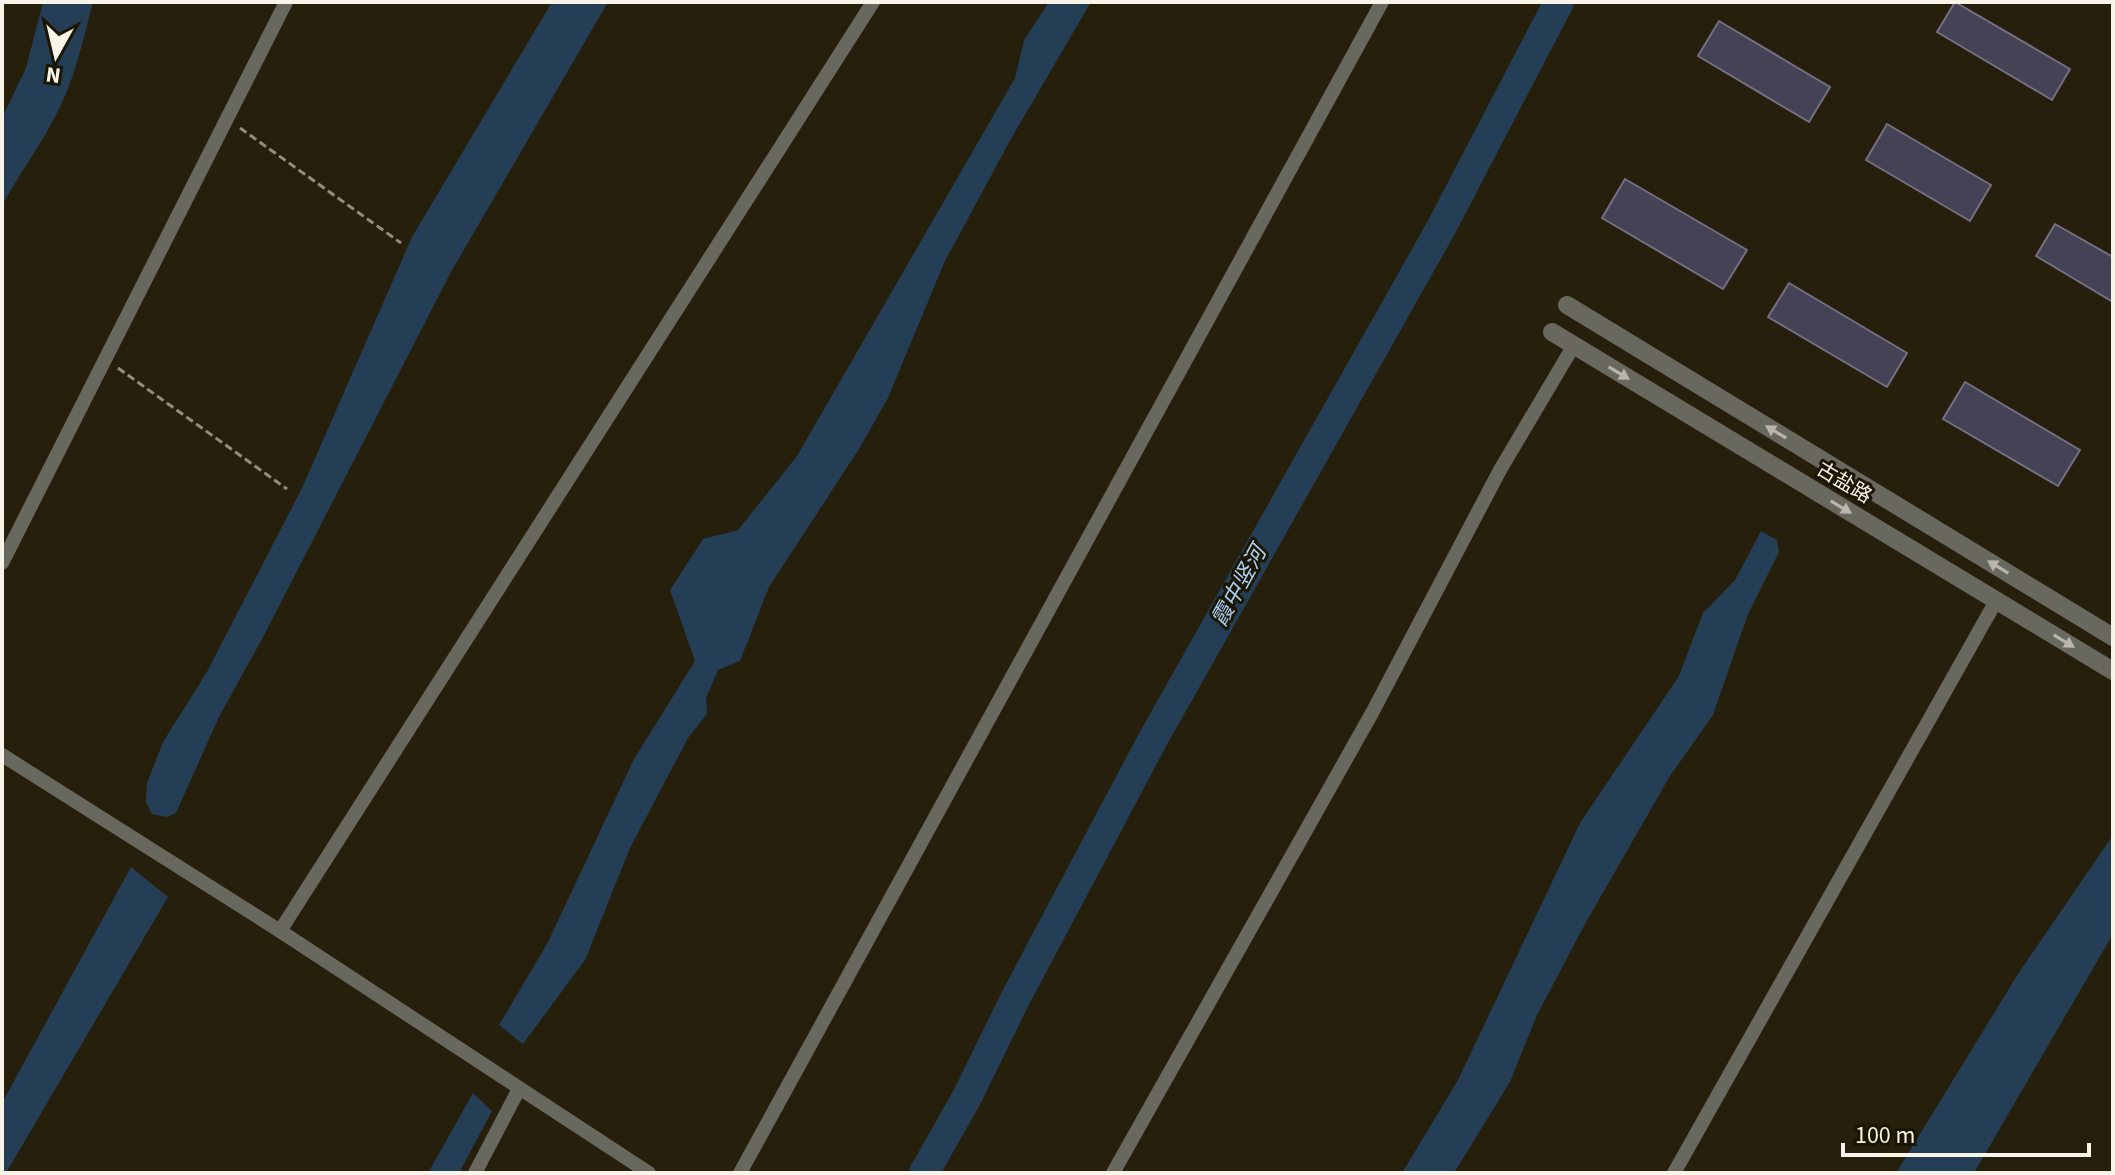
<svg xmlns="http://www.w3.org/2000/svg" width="2115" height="1175" viewBox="0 0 2115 1175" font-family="'Source Sans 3','Noto Sans SC',sans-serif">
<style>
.water{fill:#243e56}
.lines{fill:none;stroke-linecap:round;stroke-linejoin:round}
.river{stroke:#243e56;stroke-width:30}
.building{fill:#454255;stroke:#737085;stroke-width:2}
.path{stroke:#928d7d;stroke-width:3;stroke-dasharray:8 4;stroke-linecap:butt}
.minor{stroke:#69685f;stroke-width:14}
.tertiary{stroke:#69685f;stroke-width:18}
.oneway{fill:#b8b5aa}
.labels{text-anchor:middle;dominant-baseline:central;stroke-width:6;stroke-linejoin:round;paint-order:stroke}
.street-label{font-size:20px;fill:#f8f4e8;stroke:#1b1604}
.water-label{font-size:22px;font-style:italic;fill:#acd2f8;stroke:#1b1604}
</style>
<rect width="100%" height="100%" fill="#251f0c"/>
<!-- water -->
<g class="water">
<path d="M43,2H93C83,40 75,79 56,115C40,147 18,175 2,206V118L26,68Z"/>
<path d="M552,2H608L451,272L261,641L219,717L176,813L166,817L152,814L146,802L147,783L163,742L208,670L302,488L412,237Z"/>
<path d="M1049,2H1091L1012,137L944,263L888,398L859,449L769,587L740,661L718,670L706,698L707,714L688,738L630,848L585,960L523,1044L499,1025L547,944L634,759L695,661L670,590L703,539L738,530L797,456L1015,78L1024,40Z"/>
<path d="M1761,531L1777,540L1779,552L1748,614L1713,715L1670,776L1585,924L1537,1015L1510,1082L1454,1173H1402L1458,1080L1580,823L1679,676L1703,613L1735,580Z"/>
<path d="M2113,835V934L1974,1173H1896L2018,974Z"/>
<path d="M131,867L168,897L6,1173H2V1103Z"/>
<path d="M473,1093L492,1111L459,1173H428Z"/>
</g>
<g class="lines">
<!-- river -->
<path class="river" d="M924,1173L967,1097L1015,999L1153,739L1441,228L1559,2"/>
</g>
<!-- building -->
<g class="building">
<path d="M1955,2L2070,69L2052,100L1937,32Z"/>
<path d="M1719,21L1830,87L1809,122L1698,56Z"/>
<path d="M1887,124L1991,185L1970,221L1866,160Z"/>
<path d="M1625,179L1747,250L1723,289L1602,218Z"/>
<path d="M2055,224L2113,257V302L2036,256Z"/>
<path d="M1789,283L1907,353L1887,387L1768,317Z"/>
<path d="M1965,382L2080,450L2058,486L1943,419Z"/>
</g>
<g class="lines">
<!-- path -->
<g class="path">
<path d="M240,128L401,243"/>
<path d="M118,368L287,489"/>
</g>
<!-- minor -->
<g class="minor">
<path d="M2,563L286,2"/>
<path d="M2,755L280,931L649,1173"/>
<path d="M280,931L873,2"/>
<path d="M475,1173L519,1089"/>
<path d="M740,1173L1382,2"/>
<path d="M1113,1173L1372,713L1500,470L1574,345"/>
<path d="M1674,1173L1996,601"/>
</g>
<!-- tertiary -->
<g class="tertiary">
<path d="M1567,305L2113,637"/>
<path d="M1552,332L2113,671"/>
</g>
</g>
<!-- one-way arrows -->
<defs><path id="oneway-solid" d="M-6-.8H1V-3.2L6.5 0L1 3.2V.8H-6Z" transform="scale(2)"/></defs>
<g class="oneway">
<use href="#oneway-solid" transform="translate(1619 373) rotate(31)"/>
<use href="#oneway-solid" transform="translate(1776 432) rotate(-149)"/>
<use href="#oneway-solid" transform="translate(1841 507) rotate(31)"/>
<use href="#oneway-solid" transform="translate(1998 567) rotate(-149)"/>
<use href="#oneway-solid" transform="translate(2064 641) rotate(31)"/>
</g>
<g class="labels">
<!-- street labels -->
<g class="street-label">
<text transform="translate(1844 483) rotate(31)">古盐路</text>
</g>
<!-- water labels -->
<g class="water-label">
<text transform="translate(1239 586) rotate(-61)">霞中竖河</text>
</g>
</g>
<!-- border -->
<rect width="2115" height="1175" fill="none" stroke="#f8f4e8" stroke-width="8"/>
<!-- north arrow -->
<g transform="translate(56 56) rotate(188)" stroke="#1b1604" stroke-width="6" paint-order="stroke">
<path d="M0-6L14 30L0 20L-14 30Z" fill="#f8f4e8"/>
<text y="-12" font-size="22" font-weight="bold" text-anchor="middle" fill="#f8f4e8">N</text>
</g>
<!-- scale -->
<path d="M1843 1143v12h246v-12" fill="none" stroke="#f8f4e8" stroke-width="4"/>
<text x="1855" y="1143" font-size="24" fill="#f8f4e8" stroke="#1b1604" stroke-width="6" paint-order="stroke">100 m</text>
</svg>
